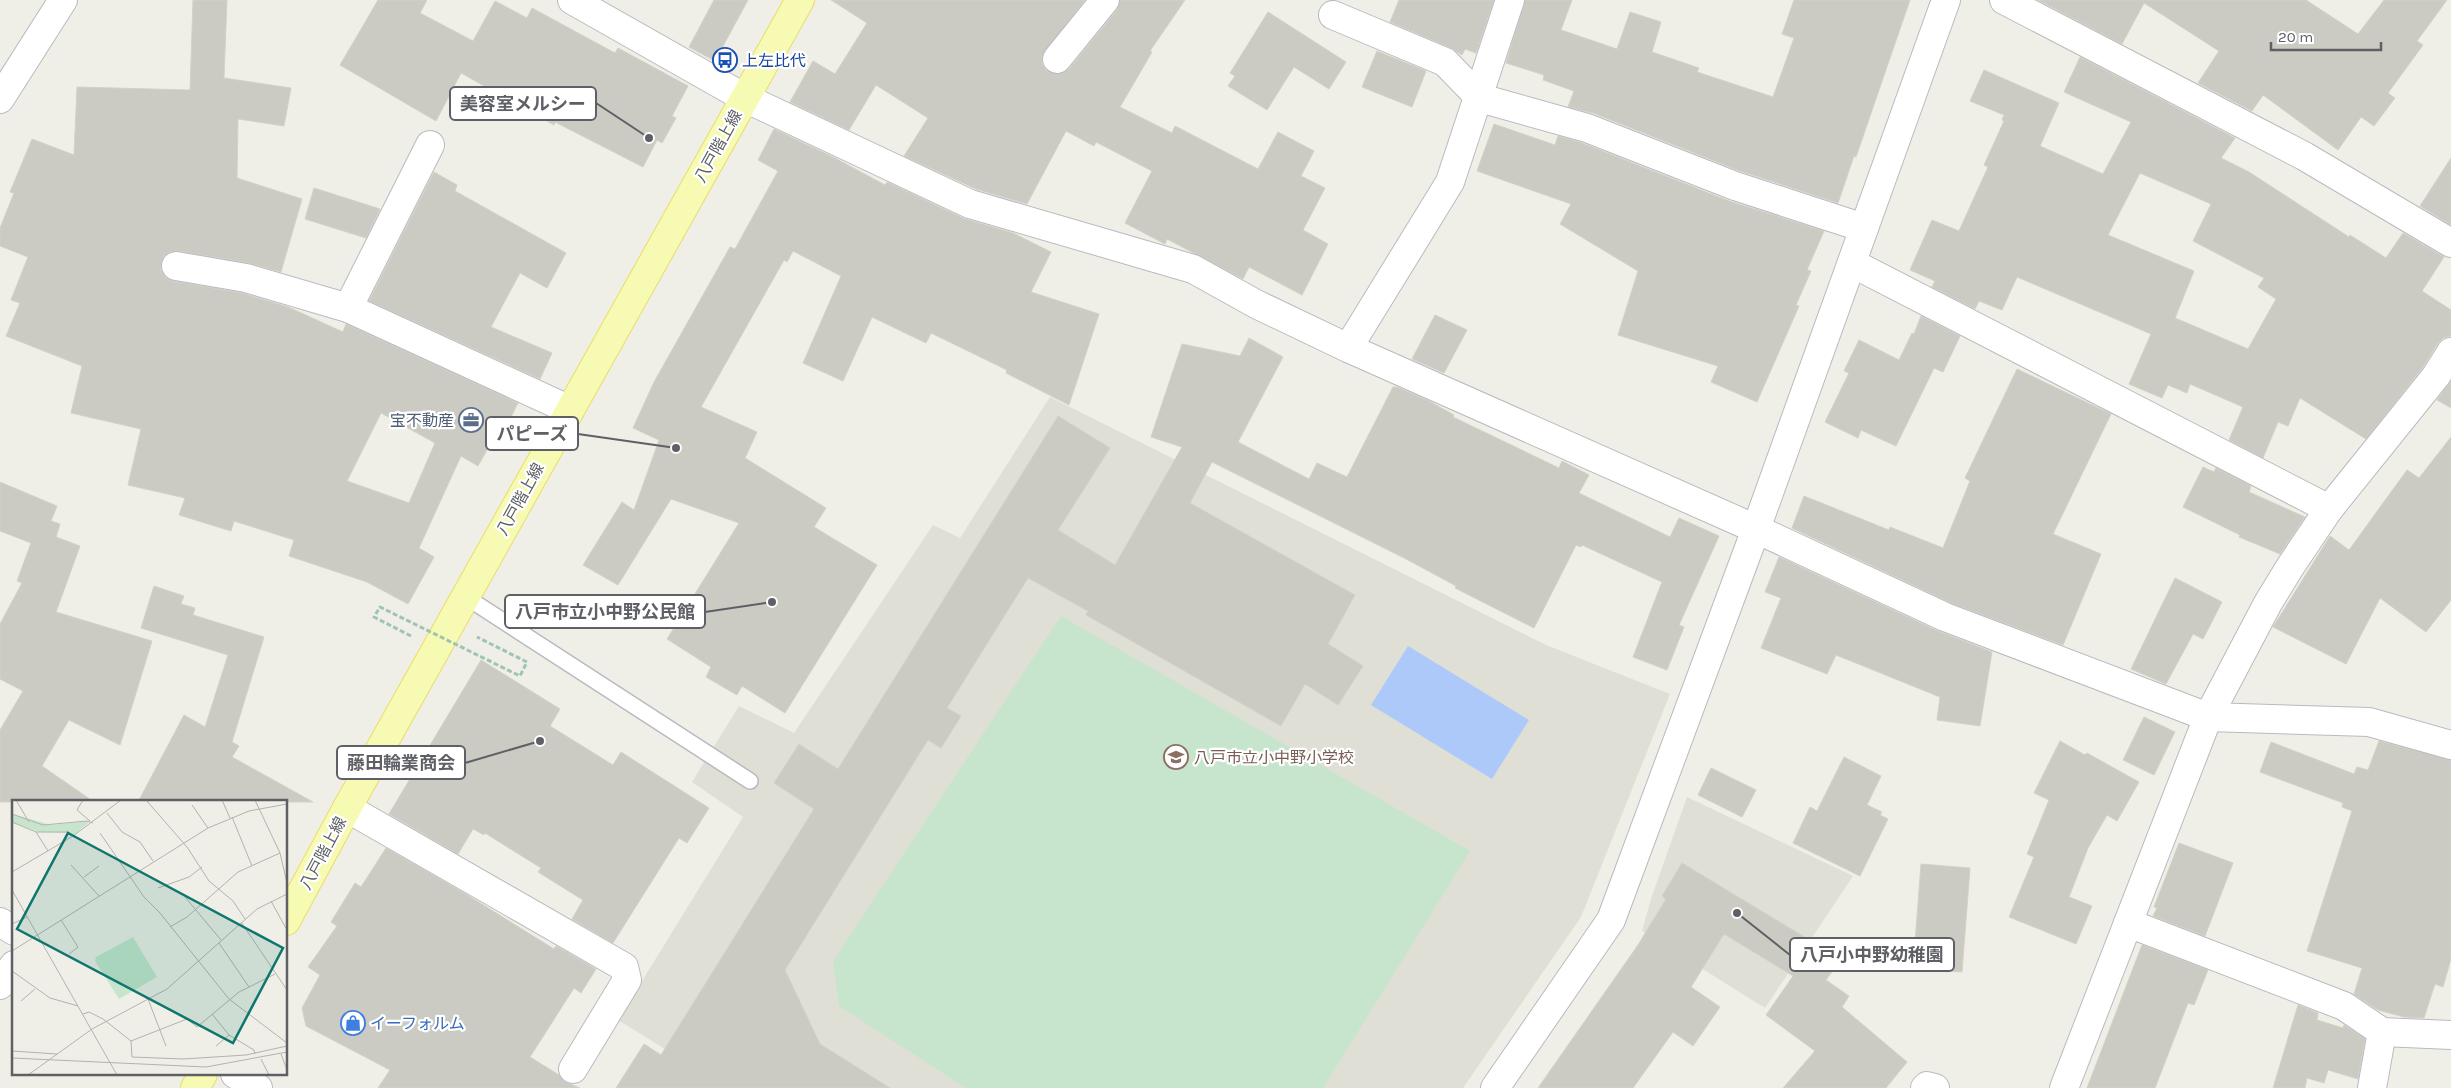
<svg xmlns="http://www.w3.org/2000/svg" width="2451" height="1088" viewBox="0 0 2451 1088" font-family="Karla,'Noto Sans JP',sans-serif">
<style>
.education{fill:#dfdfd5}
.green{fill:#c6e5cc}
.water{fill:#adc9fa}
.building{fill:#cbcac3;stroke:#d4d2c6;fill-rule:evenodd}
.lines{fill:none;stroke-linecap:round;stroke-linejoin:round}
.service-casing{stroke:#b9bac0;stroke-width:18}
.minor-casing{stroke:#b9bac0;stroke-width:30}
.tertiary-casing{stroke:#b9bac0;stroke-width:30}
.primary-casing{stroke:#e9de67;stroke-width:30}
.service{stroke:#fff;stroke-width:15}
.minor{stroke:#fff;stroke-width:28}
.tertiary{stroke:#fff;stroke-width:28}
.primary{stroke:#f7fab2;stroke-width:28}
.path-bridge{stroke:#9ec5b2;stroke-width:3;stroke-dasharray:5 2.5;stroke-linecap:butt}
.labels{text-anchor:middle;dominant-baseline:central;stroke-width:4.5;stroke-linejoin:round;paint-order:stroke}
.transit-label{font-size:16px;fill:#164399;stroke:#fff;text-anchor:start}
.street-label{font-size:16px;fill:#5e6066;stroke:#fff}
.service-label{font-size:16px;fill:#4e5e75;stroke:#fff;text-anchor:end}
.education-label{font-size:16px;fill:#785e54;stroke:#fff;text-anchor:start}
.shop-label{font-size:16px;fill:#366cbe;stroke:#fff;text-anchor:start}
.inset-road{fill:none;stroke:#b2b2af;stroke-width:1}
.view{fill:#0f766e;fill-opacity:0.15;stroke:#0f766e;stroke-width:2.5}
.inset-edge{fill:none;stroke:#5e6066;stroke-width:2.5}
.leader{fill:none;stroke:#5e6066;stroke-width:2}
.callout-dot{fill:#5e6066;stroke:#fff;stroke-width:2}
.callout{fill:#fff;stroke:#5e6066;stroke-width:2}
.callout-label{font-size:18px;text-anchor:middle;font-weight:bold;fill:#5e6066}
</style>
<rect width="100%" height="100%" fill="#f0efe7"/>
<!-- education -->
<g class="education">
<path d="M1050,397L1546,645L1670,694L1581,917L1463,1088H728L618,1020L743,817L692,782L739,706L794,733L933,525L960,538Z"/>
<path d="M1687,797L1853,876L1765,1008L1642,931L1652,896Z"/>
</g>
<!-- green -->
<path class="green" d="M1061,616L1470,851L1323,1088H966L839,1006L833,961Z"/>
<!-- water -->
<path class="water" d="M1408,646L1529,720L1492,779L1371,705Z"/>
<!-- building -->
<g class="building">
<path d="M193,0H227L224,78L291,88L284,126L238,119L237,178L302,199L281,272L249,263L178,251L170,252L164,256L161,264V271L166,278L173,281L242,293L288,307L343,332L346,324L518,403L508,423L503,421L478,466L461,456L419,548L434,557L408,604L367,582L289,556L294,540L234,521L231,531L179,515L185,498L128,485L141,429L71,413L82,366L6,336L20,303L11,300L28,257L0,246V228L14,193L10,192L32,139L74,155L77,87L190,90ZM381,413L435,443L409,503L347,481Z"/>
<path d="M378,0H427L420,13L473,41L495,1L527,18L532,8L615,53L618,48L688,86L672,116L676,118L662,143L657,140L643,167L555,122L554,125L461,73L436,121L340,65Z"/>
<path d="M714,0H748L715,61L689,47Z"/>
<path d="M831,0H1085L1042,56V64L1047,71L1055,74L1063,73L1069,69L1117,10L1120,0H1185L1150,51L1152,52L1120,107L1172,133L1175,126L1258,169L1278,132L1314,151L1301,176L1325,188L1303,230L1328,244L1302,295L1249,267L1243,279L1167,239L1165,244L1125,223L1152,171L1096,142L1094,146L1066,131L1027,204L976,189L904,156L928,118L876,85L849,130L790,102L813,61L835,74L867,23Z"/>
<path d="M1399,0H1494L1476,53L1465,49L1462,55L1451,48L1390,22Z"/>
<path d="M1525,0H1572L1561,30L1617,49L1630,12L1661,22L1652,52L1699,68L1697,72L1773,97L1794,38L1782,34L1794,0H1910L1856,157L1854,156L1838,203L1740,171L1593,113L1568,107L1574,91L1543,80L1544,75L1506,63Z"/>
<path d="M2038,0H2306L2358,34L2384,0H2447L2417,41L2423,45L2388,93L2395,98L2374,126L2361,117L2338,150L2263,95L2252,111L2198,83L2219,51L2144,3L2122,44Z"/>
<path d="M1268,12L1346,62L1329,89L1294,67L1267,110L1228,86L1235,76L1230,73Z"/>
<path d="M1377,51L1426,71L1412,107L1362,87Z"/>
<path d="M2080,57L2235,138L2221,158L2249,172L2349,237L2350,235L2386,258L2403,233L2444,257L2422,291L2451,310V336L2443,338L2438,343L2423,367L2366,439L2300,398L2288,426L2278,422L2263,458L2229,440L2243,407L2190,384L2187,393L2168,385L2162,398L2129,384L2151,334L2017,277L2002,310L1979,301L1975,309L1932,287L1935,281L1910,270L1932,220L1959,231L1988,167L1984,165L2004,121L2002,120L2004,115L1970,101L1984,70L2059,103L2040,146L2103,174L2131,122L2064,92ZM2140,173L2211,204L2193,241L2264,278L2258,287L2276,299L2248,349L2175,318L2194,271L2108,235Z"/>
<path d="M1494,124L1555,145L1558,136L1582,143L1729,201L1824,231L1807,270L1811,271L1796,305L1799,306L1757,402L1711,382L1718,366L1618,335L1638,271L1560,224L1571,204L1477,171Z"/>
<path d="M774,129L833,157L885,185L887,182L965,219L1013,233L1051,252L1031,292L1099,314L1069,405L1006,373L1007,370L931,333L926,343L872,317L843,381L803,363L841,276L793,251L787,262L784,260L701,407L757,432L745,458L826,508L814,527L877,565L785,713L742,686L737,695L706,677L711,667L667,639L739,523L671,499L618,585L583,565L622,502L634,510L659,440L633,428L654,382L730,247L735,249L778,171L758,160Z"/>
<path d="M2451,158V225L2420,206Z"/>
<path d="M434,172L457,185L455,191L566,253L547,288L520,273L491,327L552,353L540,379L369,301Z"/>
<path d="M314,188L380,209L366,238L305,219Z"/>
<path d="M1435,315L1467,330L1444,373L1412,359Z"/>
<path d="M1921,316L1960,336L1943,372L1934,368L1896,446L1861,430L1858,438L1825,422L1849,373L1844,371L1859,340L1899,360L1912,333L1914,334Z"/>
<path d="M1249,338L1283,357L1238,442L1309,479L1317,463L1347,477L1393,387H1397L1429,401L1454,415L1453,417L1559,468L1562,461L1589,475L1579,493L1670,537L1679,518L1719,536L1679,625L1684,627L1667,670L1633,657L1662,582L1582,545L1581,547L1576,545L1534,628L1455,588L1456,586L1408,560L1212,462L1190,503L1355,595L1328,644L1363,666L1338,705L1305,684L1281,726L1086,615L1088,611L1028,578L947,708L961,716L941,748L928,740L785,970L820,1044L890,1088H616L644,1044L661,1055L814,809L774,783L799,744L838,769L1058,416L1110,448L1058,530L1115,565L1182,447L1151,437L1182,344L1240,356Z"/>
<path d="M2017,369L2111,414L2053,534L2101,554L2063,645L1951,603L1792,528L1804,496L1889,530L1890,527L1943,548L1970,481L1965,478Z"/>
<path d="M2451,381V408L2437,400Z"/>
<path d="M2451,437V600L2426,632L2380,598L2346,664L2273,627L2330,536L2349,550L2407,470L2419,478Z"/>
<path d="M2203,467L2214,472L2216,468L2251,486L2249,492L2305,517L2280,554L2239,537L2240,535L2183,507Z"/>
<path d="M0,482L57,506L51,521L60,524L56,537L80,546L56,612L152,641L120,745L69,720L42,766L94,802H0V730L23,691L0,679V624L22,583L17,581L31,543L0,531Z"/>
<path d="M1779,557L1938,631L1992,652L1980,726L1937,720L1940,697L1836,655L1827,674L1761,648L1781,598L1765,592Z"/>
<path d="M2175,578L2222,602L2203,639L2193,634L2166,684L2131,669Z"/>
<path d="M154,586L184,596L181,604L195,608L193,615L264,637L232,742L239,746L232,757L313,802H138L184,715L205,727L228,655L141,628Z"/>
<path d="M481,660L560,709L550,726L613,765L621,752L709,808L687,843L679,838L613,943L572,919L583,900L538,872L541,868L485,833L484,835L473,829L458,854L389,814Z"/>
<path d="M2144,717L2175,732L2154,775L2123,760Z"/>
<path d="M2060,741L2085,755L2087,753L2139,782L2117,821L2107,815L2088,848L2069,897L2092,906L2076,944L2009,917L2034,857L2027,854L2049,800L2034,793Z"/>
<path d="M2379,741L2451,760V959L2443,987L2435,984L2424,1018L2404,1017L2378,1010L2354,994L2362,968L2307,951L2352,811L2342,807L2343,803L2260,772L2271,742L2354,774L2357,767L2368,770Z"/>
<path d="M1844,757L1881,776L1867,805L1882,812L1880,815L1888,819L1860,876L1793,843L1810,807L1817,811Z"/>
<path d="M1711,768L1756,790L1742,817L1698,795Z"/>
<path d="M2179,843L2233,863L2205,936L2153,916L2157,908L2154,907Z"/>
<path d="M386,848L464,893L554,949L556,946L596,969L581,993L574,988L530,1057L559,1075L565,1082L580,1088H378L390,1070L306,1026L302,1008L320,975L308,967L337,926L331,922L355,883L361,887Z"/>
<path d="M1682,863L1841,959L1826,980L1849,996L1842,1007L1907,1062L1886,1088H1783L1815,1051L1766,1015L1793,976L1724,934L1691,987L1720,1007L1693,1046L1673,1032L1633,1088H1538L1638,945L1666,899L1662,896Z"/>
<path d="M1921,864L1970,868L1962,972L1913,969Z"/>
<path d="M2142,945L2208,970L2194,1005L2188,1003L2155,1088H2087Z"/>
<path d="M2298,1005L2318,1013L2317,1020L2343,1028L2344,1025L2365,1039L2358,1079L2328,1070L2324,1083L2307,1078L2305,1088H2273Z"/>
</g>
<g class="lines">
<defs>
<path id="service" d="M466,597L750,781"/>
<g id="minor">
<path d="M572,0L745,98L970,204L1193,269L1256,304L1348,348L1756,529L1945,617L2208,717L2369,722L2451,745"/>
<path d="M2004,0L2304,156L2451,243"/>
<path d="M1333,15L1445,62L1480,98L1587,128L1735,186L1864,228"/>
<path d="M1057,59L1105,0"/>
<path d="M0,99L63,0"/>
<path d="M1852,263L2329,509"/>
<path d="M176,266L246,278L348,308L570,410"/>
<path d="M348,308L430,145"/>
<path d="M1348,348L1450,182L1510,0"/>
<path d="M347,808L624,967L627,980L573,1069"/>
<path d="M2128,923L2344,1006L2382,1032L2451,1035"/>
<path d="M0,985L14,965"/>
<path d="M1925,1088L1927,1086L1935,1088"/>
<path d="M2064,1088L2208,717L2268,603L2290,567L2329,509L2436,376L2451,352"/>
<path d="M2372,1088L2382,1032"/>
</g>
<g id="tertiary">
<path d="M0,922L14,931"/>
<path d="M235,1074L258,1088"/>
<path d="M1495,1088L1611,920L1756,529L1946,0"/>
</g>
<g id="primary">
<path d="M286,921L347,808L800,0"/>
<path d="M195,1088L203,1074"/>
</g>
</defs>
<!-- service casing -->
<use href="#service" class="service-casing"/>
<!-- minor casing -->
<use href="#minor" class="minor-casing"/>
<!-- tertiary casing -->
<use href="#tertiary" class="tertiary-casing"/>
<!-- primary casing -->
<use href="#primary" class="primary-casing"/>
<!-- service -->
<use href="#service" class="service"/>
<!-- minor -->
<use href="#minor" class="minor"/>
<!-- tertiary -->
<use href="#tertiary" class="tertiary"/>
<!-- primary -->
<use href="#primary" class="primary"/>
<!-- path-bridge -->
<path class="path-bridge" d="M411,636L374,617L380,607L520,676L527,662L477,637"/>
</g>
<!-- icons -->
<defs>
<symbol id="bus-ring" viewBox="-11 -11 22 22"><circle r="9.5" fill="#fff" stroke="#1a4fb4" stroke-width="1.5"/><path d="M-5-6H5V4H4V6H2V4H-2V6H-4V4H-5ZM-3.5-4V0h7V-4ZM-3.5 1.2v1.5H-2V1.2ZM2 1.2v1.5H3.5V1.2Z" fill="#1a4fb4"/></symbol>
<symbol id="office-ring" viewBox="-11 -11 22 22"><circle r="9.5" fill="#fff" stroke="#5c6f8a" stroke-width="1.5"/><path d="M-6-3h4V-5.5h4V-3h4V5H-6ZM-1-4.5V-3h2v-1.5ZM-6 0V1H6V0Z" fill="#5c6f8a"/></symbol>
<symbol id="school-ring" viewBox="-11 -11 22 22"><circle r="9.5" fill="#fff" stroke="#8d6e63" stroke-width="1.5"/><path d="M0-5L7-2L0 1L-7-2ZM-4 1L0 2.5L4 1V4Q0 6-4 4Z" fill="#8d6e63"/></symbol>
<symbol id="shop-ring" viewBox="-11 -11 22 22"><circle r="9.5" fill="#fff" stroke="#3f7fe0" stroke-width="1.5"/><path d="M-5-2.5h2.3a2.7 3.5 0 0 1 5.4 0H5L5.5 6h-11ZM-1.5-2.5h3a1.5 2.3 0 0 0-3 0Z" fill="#3f7fe0"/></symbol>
</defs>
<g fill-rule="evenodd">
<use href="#bus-ring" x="711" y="46" width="28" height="28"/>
<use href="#office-ring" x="457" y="406" width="28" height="28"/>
<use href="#school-ring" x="1162" y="743" width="28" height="28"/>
<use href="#shop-ring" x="339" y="1009" width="28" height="28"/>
</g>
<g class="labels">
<!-- transit labels -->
<g class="transit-label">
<text x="742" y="60">上左比代</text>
</g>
<!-- street labels -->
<g class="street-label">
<text transform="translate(718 146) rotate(-61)">八戸階上線</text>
<text transform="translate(520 499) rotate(-61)">八戸階上線</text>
<text transform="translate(323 853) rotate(-62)">八戸階上線</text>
</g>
<!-- service labels -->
<g class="service-label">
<text x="454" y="420">宝不動産</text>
</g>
<!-- education labels -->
<g class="education-label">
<text x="1194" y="757">八戸市立小中野小学校</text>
</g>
<!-- shop labels -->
<g class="shop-label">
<text x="370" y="1023">イーフォルム</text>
</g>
</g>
<!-- overview -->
<g transform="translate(12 800)">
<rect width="275" height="275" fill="#f0efe7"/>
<path d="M0,14L39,25L78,21L61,36L59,33L27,32L0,22ZM121,137L145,177L107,199L83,161L84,157Z" fill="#c6e5cc"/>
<path class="inset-road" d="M4,0L17,22M71,0L65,10L78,21M134,0L175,47L197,81L221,101L233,119M210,0L218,18M243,0L268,53L275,83M180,5L196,28M95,13L110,32L128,42L141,61M0,14L31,25L75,21L81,23M220,17L240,66M0,22L24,32H57L61,36M24,32L36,51M88,33L132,97L148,113L217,199L275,243M59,65L87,96M0,72L61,36L109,0M72,77L87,66M146,88L177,77L190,67M0,90L105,275M173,97L209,140M259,101L275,130M49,120L66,147L57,154M229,122L275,190M0,124L15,117M158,127L175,117L226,72L268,53M207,143L237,187M0,151L196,28L237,11L275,4M0,171L38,198L66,206M136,199L154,246M9,201L23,189M71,214L77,212L91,219L119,241L175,219L185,227L227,192L263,174M200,214L217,235L242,250L243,254M119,241L120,257L171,259L234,255L275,246M204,246L217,235M0,251L45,254M269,254L275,270M0,258L194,267L275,252M249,259L257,275M16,275L80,229L155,189L245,109L275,94"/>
<path class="view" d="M56,33L271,148L221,243L5,129Z"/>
<rect width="275" height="275" class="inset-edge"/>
</g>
<!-- callouts -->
<path class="leader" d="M649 138L596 103M676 448L578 434M772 602L705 612M540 741L465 763M1737 913L1790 955"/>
<g class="callout-dot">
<circle cx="649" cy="138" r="5"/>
<circle cx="676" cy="448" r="5"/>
<circle cx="772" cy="602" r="5"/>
<circle cx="540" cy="741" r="5"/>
<circle cx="1737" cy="913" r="5"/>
</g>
<g class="callout">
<rect x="450" y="87" width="146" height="33" rx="5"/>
<rect x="486" y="417" width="92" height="33" rx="5"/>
<rect x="505" y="595" width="200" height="33" rx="5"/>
<rect x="337" y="746" width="128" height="33" rx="5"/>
<rect x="1790" y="938" width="164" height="33" rx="5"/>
</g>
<g class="callout-label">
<text x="523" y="110">美容室メルシー</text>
<text x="532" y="440">パピーズ</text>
<text x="605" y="618">八戸市立小中野公民館</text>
<text x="401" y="769">藤田輪業商会</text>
<text x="1872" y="961">八戸小中野幼稚園</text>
</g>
<!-- scale -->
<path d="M2271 42v8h110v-8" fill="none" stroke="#5e6066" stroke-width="2.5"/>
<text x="2278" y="42" font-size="15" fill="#5e6066" stroke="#ffffff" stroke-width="4" paint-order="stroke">20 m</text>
</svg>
